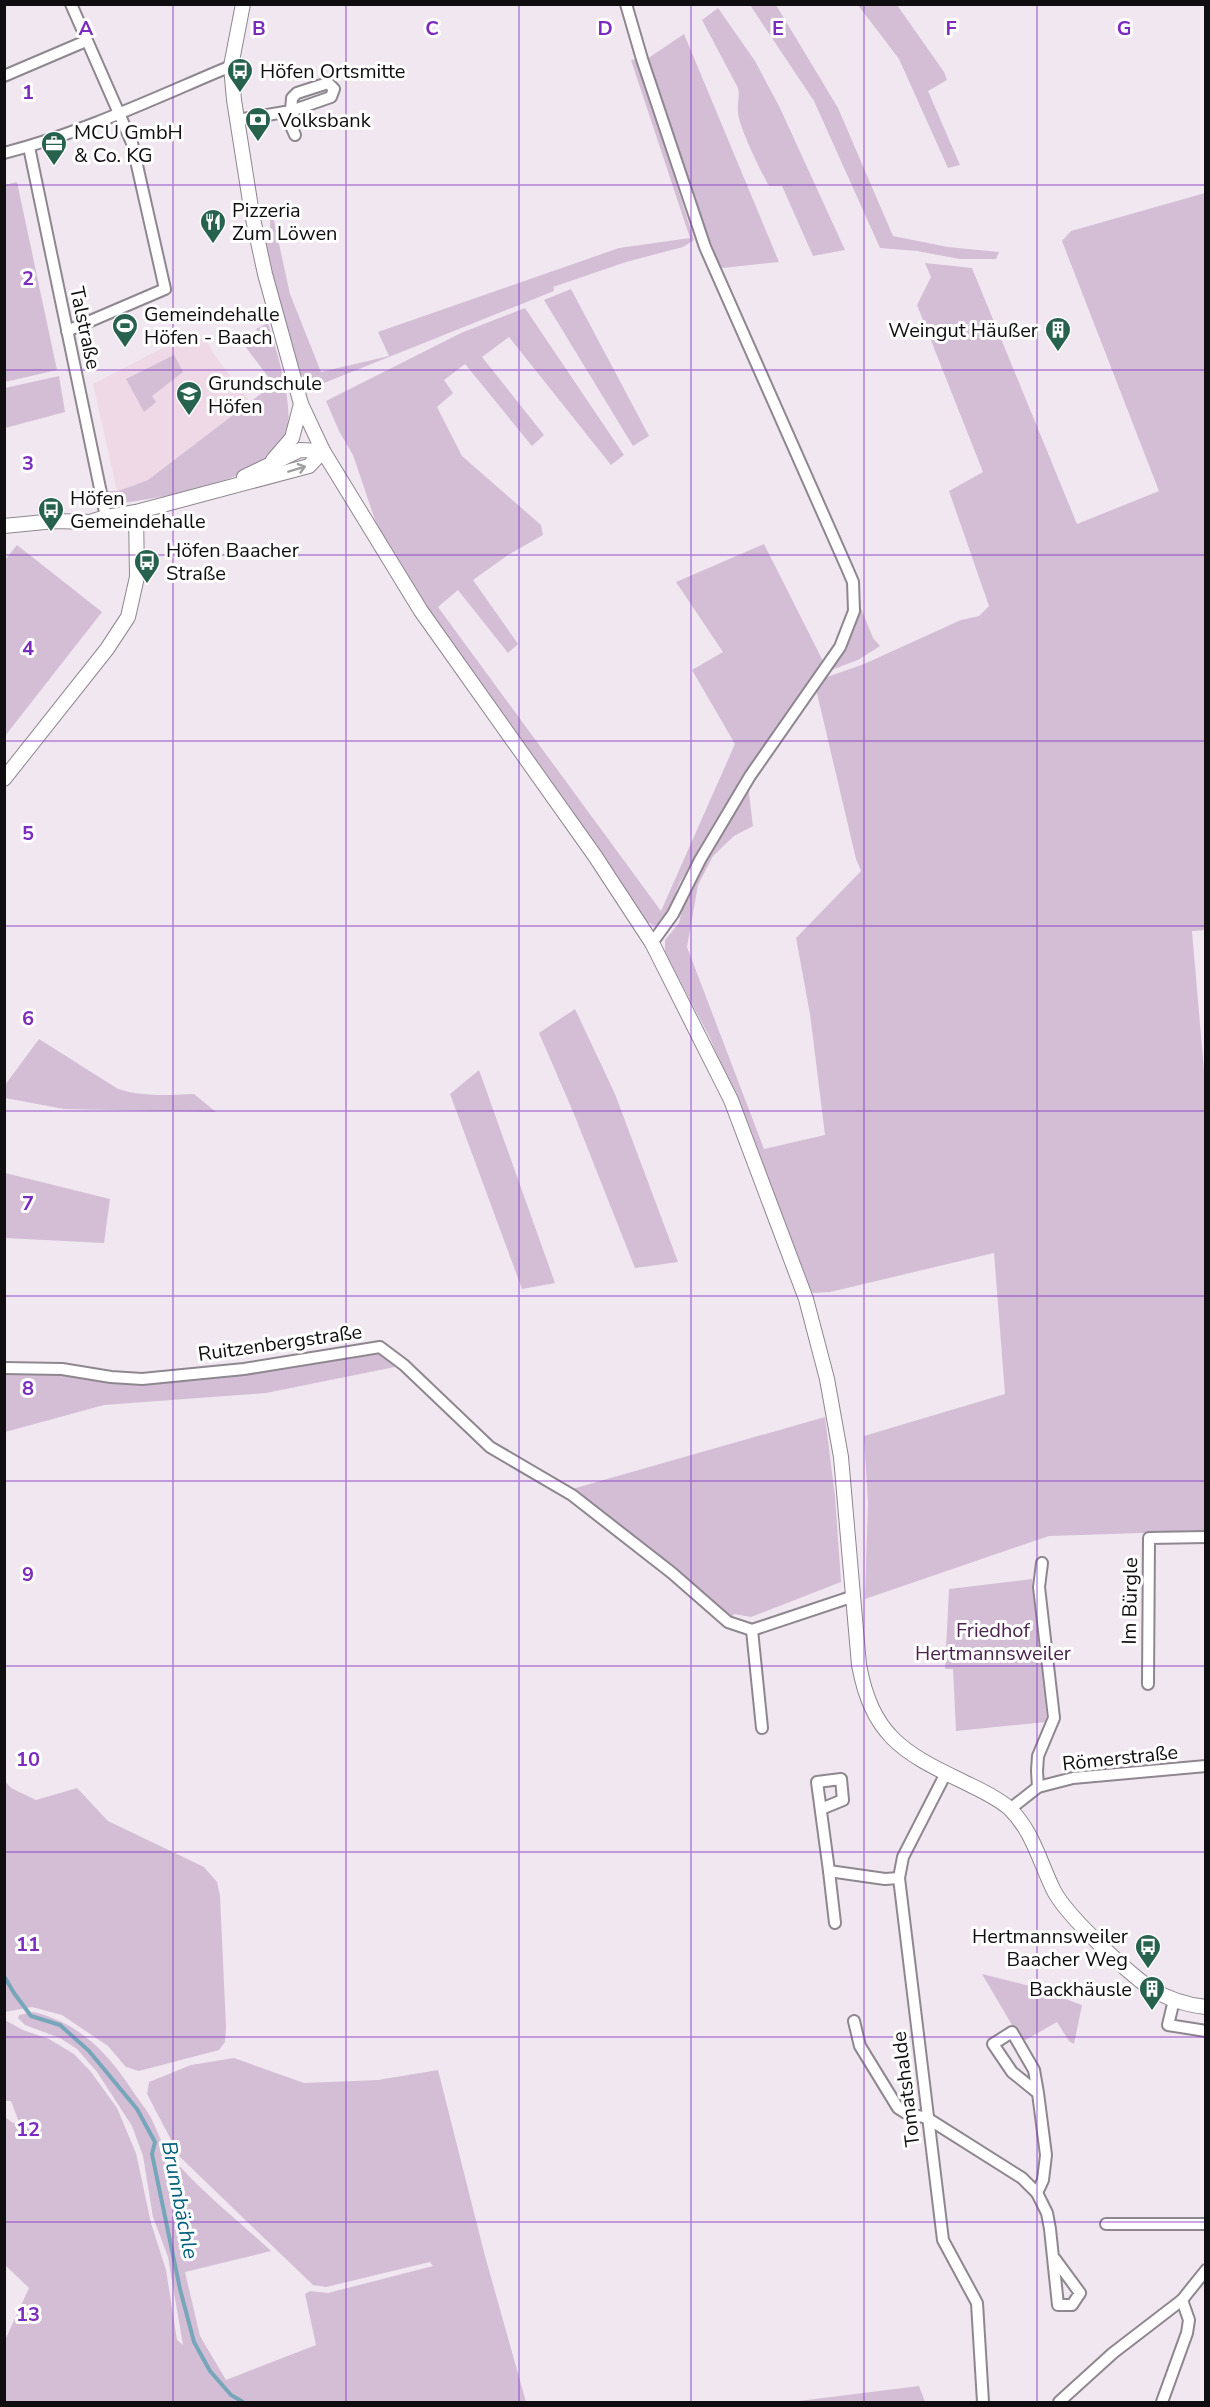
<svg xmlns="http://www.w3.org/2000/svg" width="1210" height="2407" viewBox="0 0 1210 2407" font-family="'Nunito Sans',sans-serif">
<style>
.education{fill:#efd9e7}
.green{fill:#d4bed6}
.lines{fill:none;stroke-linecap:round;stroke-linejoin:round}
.stream{stroke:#77a6ba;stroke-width:4}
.street-casing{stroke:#8f8790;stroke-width:14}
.secondary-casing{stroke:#8f8790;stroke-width:16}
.street{stroke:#fff;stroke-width:10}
.secondary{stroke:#fff;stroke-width:14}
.oneway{stroke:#9f9e9f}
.grid{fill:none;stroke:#7b2cbf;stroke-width:1.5;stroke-opacity:0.55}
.labels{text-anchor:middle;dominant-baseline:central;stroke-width:6;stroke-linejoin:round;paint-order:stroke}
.poi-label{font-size:20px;fill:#100d10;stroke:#fff;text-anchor:start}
.street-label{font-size:20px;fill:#100d10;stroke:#fff}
.park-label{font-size:20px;fill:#4b244f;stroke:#fff}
.water-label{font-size:21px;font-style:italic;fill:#00617d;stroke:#fff}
.grid-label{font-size:20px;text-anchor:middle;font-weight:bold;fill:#7b2cbf;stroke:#fff;stroke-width:6;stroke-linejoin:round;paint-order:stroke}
</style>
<rect width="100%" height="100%" fill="#f1e7f1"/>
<!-- education -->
<path class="education" d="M205,337L213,353L250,402L148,480L117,491L93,384L176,341L178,347Z"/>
<!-- green -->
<g class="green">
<path d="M750,5H776L838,108L893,236L948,247L999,252L996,259H960L917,251L880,248L814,101Z"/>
<path d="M858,5H897L944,72L947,80L928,91L960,165L948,168L899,59Z"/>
<path d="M718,8L755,61L780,108L845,250L813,256L782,186H769C761,172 738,125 738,112C737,103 740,97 738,88L702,20Z"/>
<path d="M684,34L779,262L723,268L715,264L647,59Z"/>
<path d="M637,59L694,240L683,247L626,262L553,287L554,291L324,383L312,386L301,374L272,285L261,238L270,227L271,207L290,294L321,372L389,356L378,332L619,248L690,238L631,60Z"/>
<path d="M17,182L57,370L5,382V185Z"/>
<path d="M1205,193L1206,930L1192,931L1206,1094L1205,1531L1049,1536L865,1599L868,1502L864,1436L1005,1394L994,1253L830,1292L813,1293L802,1279L758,1154L710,1038L665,952V940L679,923L687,889L748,785L753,826L734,836L713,856L698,885L687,947L764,1149L825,1135L810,1014L796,938L861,871L856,859L816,689L827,677L864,664L961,620L979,616L989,606L949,491L983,472L917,305L931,277L925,263L972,268L1077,524L1159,491L1062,241L1071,231Z"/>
<path d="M571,289L649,436L633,446L544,300Z"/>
<path d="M525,308L624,455L611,465L509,337L482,357L544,435L532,446L465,364L444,380L453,393L437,407L462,456L541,525L543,535L508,555L473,580L518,644L508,653L458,590L438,607L661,911L735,744L692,670L723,652L676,582L764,544L823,661L748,769L712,826L679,884L666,918L661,924L654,925L647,922L431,613L378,529L353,455L339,431L326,401L461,333Z"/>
<path d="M268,323C276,348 294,406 287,430C284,439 277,451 271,458C266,464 254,468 247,471C204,491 157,498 110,505L107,491H118L148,480L267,389L263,383L269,378L245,346L260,335L256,329Z"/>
<path d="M174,355L183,372L152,396L156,402L144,412L126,379Z"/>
<path d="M59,376L65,412L5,428V388Z"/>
<path d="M17,545L102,612L5,736V560Z"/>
<path d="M860,606L873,638L880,646L858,660L831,670L852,635Z"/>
<path d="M575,1009L615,1094L678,1262L635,1268L574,1114L539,1033Z"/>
<path d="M39,1039L118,1089C143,1097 168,1095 194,1094L216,1112L64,1109L5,1098V1085Z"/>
<path d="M479,1070L555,1283L522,1289L450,1094Z"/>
<path d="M5,1173L110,1199L104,1243L5,1238Z"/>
<path d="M381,1354L395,1367L266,1393L104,1405L5,1432V1371H34L141,1384Z"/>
<path d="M825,1417L835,1496L841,1582L751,1617L734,1614L728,1622L565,1491Z"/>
<path d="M1032,1579L1047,1722L956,1731L953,1669H945L949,1589Z"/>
<path d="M4,1780L11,1788L36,1800L77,1788L108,1821L204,1867L217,1882L220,1896L226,2027L225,2042L219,2050L139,2071L126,2067L108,2046L62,2015L32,2007L5,2012Z"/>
<path d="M982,1974L1026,1985L1082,2005L1074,2044L1069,2041L1057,2022L1022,2042Z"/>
<path d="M34,2012C81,2024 108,2053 134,2093C139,2100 145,2108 150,2116C156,2127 160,2141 168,2152C194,2186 239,2221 271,2251L185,2272L200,2336L226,2380L316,2345L305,2294L310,2291L328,2293L433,2266L430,2262L326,2287L313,2285L180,2157L147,2094L149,2082L191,2065L234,2058L304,2083L378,2080L438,2070L485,2256L526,2402H5V2340L29,2288L5,2265V2117L13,2123L19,2122L11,2101H5V2020L23,2030L49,2039L74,2054L91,2072L117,2108L136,2153L151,2223L166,2270L177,2340L183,2345L168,2257L153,2217L143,2156L132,2126L97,2072L77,2049L60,2038L25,2025L18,2018L19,2015Z"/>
<path d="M919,2386L925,2402H791Z"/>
</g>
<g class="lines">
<!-- stream -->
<path class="stream" d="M4,1976L14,1993L31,2016L60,2025L89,2051L137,2109L155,2142L152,2154L180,2289L194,2342L210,2371L231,2395L243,2402"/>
<defs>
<g id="street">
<path d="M626,4L642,59L705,247L847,568L853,582L854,611L840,647L750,776L700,860L673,914L652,943"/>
<path d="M4,76L86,41"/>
<path d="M285,112L295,135"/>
<path d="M237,120L291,111L331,97L334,89L328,83L297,93L292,98L291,111"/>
<path d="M29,147L106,517"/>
<path d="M4,153C82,133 157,97 231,66"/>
<path d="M67,331L165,289L132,143L71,4"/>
<path d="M4,1368L62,1369L111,1377L142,1379L244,1369L380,1347L404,1365L490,1447L572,1495L672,1573L728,1622L752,1630"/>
<path d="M752,1630L851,1597"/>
<path d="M752,1630L762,1728"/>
<path d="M1148,1684L1149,1538L1206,1537"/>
<path d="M946,1773L903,1857L899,1878L943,2240L977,2303L983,2402"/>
<path d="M1038,1787L1037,1771L1038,1756L1054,1718L1039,1587L1042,1563"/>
<path d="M821,1809L843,1800L841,1779L817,1782L829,1871L885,1879L899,1878"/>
<path d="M1010,1809L1038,1787L1073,1778L1206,1766"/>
<path d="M829,1871L835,1923"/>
<path d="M1174,2000L1168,2025L1206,2031"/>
<path d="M854,2021L860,2046L898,2108L906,2113L927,2118L1022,2178L1037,2193L1047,2213L1050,2229L1058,2305H1072L1080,2293L1055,2259"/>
<path d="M1037,2193L1043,2180L1046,2155L1038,2093L1034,2070L1012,2032L993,2044L1012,2072L1038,2093"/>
<path d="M1106,2224H1206"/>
<path d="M1059,2402L1113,2353L1182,2300L1206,2270"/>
<path d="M1162,2402L1187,2333L1189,2320L1182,2300"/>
</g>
<g id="secondary">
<path d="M243,4L231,66L234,100L252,214L265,274L301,404L323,451L421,611L595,856L652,943L731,1100L806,1299L827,1379L841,1457L859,1665C872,1734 901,1752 962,1781C978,1789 995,1796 1009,1808C1033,1831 1040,1863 1054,1891C1067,1916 1126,1971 1150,1988C1166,1998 1187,2005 1206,2007"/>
<path d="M273,460L292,438L301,404"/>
<path d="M244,477L300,450L323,451"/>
<path d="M4,526L55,521L90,522L106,517L136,512L309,466L323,451"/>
<path d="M4,779L107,649L128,617L137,577L136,512"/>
</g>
</defs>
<!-- street casing -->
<use href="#street" class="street-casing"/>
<!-- secondary casing -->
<use href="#secondary" class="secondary-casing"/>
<!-- street -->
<use href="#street" class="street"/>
<!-- secondary -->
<use href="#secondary" class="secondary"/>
</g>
<!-- one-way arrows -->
<defs><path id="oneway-shaft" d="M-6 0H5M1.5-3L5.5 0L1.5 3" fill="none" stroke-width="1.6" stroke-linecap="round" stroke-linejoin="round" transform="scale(1.5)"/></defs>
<use class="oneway" href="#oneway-shaft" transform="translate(297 469) rotate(-17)"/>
<!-- grid -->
<path class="grid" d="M173,4V2402M346,4V2402M519,4V2402M691,4V2402M864,4V2402M1037,4V2402M4,185H1206M4,370H1206M4,555H1206M4,741H1206M4,926H1206M4,1111H1206M4,1296H1206M4,1481H1206M4,1666H1206M4,1852H1206M4,2037H1206M4,2222H1206"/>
<!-- icons -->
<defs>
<symbol id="bus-pin" viewBox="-11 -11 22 30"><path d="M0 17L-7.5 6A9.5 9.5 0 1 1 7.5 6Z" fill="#26624d" stroke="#fff"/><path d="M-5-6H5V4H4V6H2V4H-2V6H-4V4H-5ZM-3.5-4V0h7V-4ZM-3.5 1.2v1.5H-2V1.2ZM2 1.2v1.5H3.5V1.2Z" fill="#fff"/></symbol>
<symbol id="bank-pin" viewBox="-11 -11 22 30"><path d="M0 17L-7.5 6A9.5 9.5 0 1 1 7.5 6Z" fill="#26624d" stroke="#fff"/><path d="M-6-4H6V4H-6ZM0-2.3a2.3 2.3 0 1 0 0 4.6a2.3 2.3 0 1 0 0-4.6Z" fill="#fff"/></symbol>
<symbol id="office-pin" viewBox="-11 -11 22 30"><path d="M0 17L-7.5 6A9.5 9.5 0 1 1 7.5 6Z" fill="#26624d" stroke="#fff"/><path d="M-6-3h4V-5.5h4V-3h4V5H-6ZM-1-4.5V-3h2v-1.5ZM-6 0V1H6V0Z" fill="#fff"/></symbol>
<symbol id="restaurant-pin" viewBox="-11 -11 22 30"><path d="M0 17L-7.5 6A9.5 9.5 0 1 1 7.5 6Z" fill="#26624d" stroke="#fff"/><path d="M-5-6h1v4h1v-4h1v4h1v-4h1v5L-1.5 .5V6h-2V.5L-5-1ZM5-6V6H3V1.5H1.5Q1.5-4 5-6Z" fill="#fff"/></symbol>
<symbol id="stadium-pin" viewBox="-11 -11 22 30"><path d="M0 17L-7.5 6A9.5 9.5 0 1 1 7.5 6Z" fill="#26624d" stroke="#fff"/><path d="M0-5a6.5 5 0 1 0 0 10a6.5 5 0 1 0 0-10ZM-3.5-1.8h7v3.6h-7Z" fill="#fff"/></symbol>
<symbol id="building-pin" viewBox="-11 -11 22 30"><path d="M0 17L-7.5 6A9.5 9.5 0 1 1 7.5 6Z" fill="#26624d" stroke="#fff"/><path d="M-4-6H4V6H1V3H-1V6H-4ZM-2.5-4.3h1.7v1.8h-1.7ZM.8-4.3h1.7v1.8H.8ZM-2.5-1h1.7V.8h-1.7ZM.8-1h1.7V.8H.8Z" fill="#fff"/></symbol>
<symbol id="school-pin" viewBox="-11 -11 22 30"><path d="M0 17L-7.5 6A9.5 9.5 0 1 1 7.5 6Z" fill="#26624d" stroke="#fff"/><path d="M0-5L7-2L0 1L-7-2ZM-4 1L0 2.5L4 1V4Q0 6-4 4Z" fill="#fff"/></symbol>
</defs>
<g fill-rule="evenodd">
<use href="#bus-pin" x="225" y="56" width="30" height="40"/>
<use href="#bank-pin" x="243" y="105" width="30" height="40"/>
<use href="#office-pin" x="39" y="129" width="30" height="40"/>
<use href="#restaurant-pin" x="198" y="207" width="30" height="40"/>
<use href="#stadium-pin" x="110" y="311" width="30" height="40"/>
<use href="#building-pin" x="1043" y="315" width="30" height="40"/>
<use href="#school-pin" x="174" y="379" width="30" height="40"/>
<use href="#bus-pin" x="36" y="495" width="30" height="40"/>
<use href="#bus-pin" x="132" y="547" width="30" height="40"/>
<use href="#bus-pin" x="1133" y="1932" width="30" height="40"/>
<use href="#building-pin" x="1137" y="1974" width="30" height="40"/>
</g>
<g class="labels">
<!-- poi labels -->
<g class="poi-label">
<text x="260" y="71">Höfen Ortsmitte</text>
<text x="278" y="120">Volksbank</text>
<text x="74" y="132">MCU GmbH<tspan x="74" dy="23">&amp; Co. KG</tspan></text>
<text x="232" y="210">Pizzeria<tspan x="232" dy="23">Zum Löwen</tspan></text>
<text x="144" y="314">Gemeindehalle<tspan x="144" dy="23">Höfen - Baach</tspan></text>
<text x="1038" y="330" text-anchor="end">Weingut Häußer</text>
<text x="208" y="383">Grundschule<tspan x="208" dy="23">Höfen</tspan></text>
<text x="70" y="498">Höfen<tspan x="70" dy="23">Gemeindehalle</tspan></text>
<text x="166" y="550">Höfen Baacher<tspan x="166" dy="23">Straße</tspan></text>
<text x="1128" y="1936" text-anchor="end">Hertmannsweiler<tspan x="1128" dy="23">Baacher Weg</tspan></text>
<text x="1132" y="1989" text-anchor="end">Backhäusle</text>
</g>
<!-- street labels -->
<g class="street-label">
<text transform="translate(85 328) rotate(78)">Talstraße</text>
<text transform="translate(280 1343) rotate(-8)">Ruitzenbergstraße</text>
<text transform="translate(1130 1601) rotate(-89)">Im Bürgle</text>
<text transform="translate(1120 1758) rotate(-6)">Römerstraße</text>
<text transform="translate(906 2089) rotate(-97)">Tomatshalde</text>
</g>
<!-- park labels -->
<g class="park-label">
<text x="993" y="1630">Friedhof<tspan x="993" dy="23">Hertmannsweiler</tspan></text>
</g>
<!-- water labels -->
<g class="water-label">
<text transform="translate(180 2200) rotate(79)">Brunnbächle</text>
</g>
</g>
<g class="grid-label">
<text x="86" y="35">A</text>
<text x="259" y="35">B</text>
<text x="432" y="35">C</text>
<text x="605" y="35">D</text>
<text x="778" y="35">E</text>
<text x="951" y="35">F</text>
<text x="1124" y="35">G</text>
<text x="28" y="99">1</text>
<text x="28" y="285">2</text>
<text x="28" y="470">3</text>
<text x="28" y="655">4</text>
<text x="28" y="840">5</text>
<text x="28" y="1025">6</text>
<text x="28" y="1210">7</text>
<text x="28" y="1395">8</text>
<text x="28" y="1581">9</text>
<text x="28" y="1766">10</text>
<text x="28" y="1951">11</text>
<text x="28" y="2136">12</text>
<text x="28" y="2321">13</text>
</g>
<!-- border -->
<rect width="1210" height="2407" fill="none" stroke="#100d10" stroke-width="12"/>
</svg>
